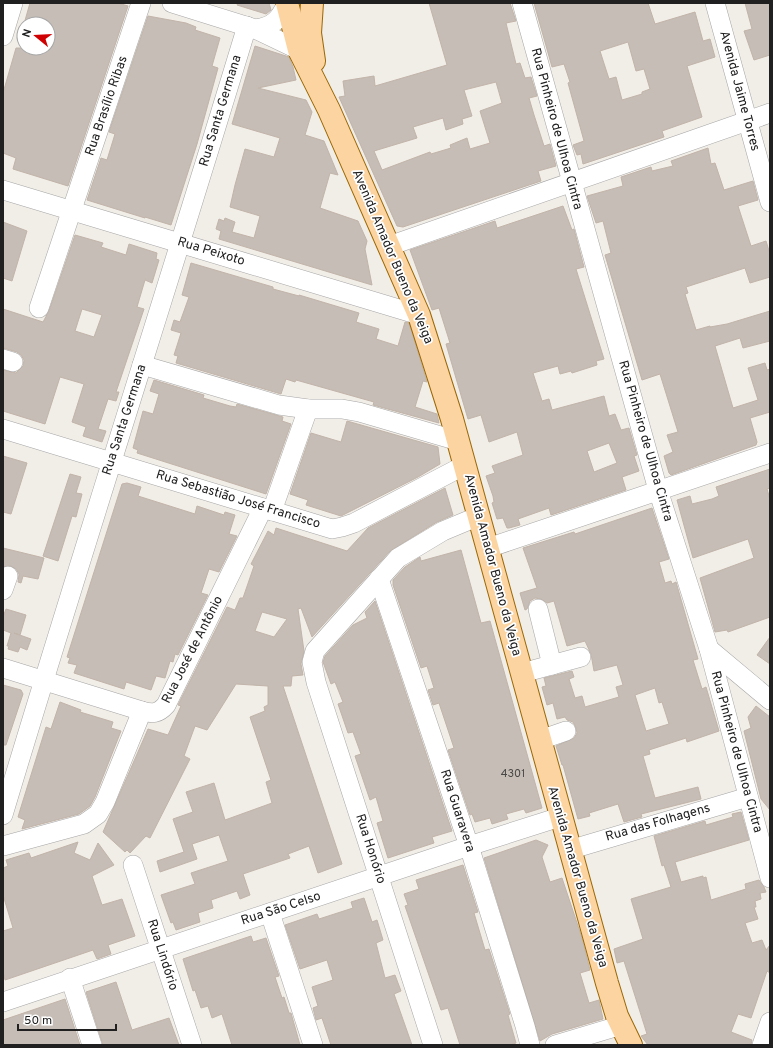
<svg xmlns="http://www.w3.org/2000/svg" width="773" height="1048" viewBox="0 0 773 1048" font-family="Overpass,sans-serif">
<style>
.building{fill:#c5bdb6;stroke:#c2b4a9;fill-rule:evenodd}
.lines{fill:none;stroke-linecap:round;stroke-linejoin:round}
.minor-casing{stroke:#a7a7a7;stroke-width:20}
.major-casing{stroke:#9c6701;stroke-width:24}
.minor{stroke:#fff;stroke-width:19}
.major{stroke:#fcd4a1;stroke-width:22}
.labels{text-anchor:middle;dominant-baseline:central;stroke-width:3.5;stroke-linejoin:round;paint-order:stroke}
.number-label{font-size:11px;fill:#494746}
.street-label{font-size:13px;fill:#202020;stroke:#fff}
</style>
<rect width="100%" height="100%" fill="#f1ede7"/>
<!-- building -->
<g class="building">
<path d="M30,3H118L128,6L68,186L13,169L16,158L3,153V93L16,48H48V24H24Z"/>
<path d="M238,3H269L271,10L266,14L237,5Z"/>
<path d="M429,3H510L516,21L506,23L516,64L520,63L525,78L531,77L537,96L529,98L534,115L544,146L550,144L556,166L538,171L541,181L403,227L397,226L339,97L345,96L343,81L374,76L375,86L447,65ZM496,82L502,103L480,111L490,143L470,149L467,138L450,145L451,148L431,154L430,152L382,170L374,151L417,138L413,127L443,118L446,130L463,124L462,119L472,116L464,90Z"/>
<path d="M534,3H648L655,24L695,12L703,41L710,39L715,57L687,66L702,117L662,131L664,137L583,164L581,154L577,155L573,145L584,141L568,83L570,82L564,64L552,67ZM628,42L636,71L644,69L650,89L642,92V94L622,100L616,77L609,79L600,51Z"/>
<path d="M745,3H770V55L754,60L744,31L752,29Z"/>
<path d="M148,16L186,23L196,27L195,30L220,38L212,66L218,68L197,144L171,225L145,217V218L87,200L101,158L107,160L115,134L109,132Z"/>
<path d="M255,46L289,57L293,67L296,80L258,88L306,100L312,112L305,135L324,141L338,175L330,173L320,208L358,221L367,241L365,249L372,285L219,239L221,231L216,229L219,219L224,221L225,218L235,222L232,232L254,238L260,216L230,207L235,185L245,149L274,157L280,138L232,124Z"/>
<path d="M708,148L711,164L715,163L724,190L753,181L758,200L738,206L751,246L766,241L770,254V277L750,283L745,268L686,287L688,293L685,294L696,330L710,326V327L727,324L770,311V341L743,348L740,338L715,346L733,408L758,400L748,368L765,363L767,370L770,369V412L750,418L757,442L756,445L671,475L669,473L664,456L673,452L667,435L678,432L660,374L642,380L605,255L611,253L603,221L596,223L587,196L623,186L621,177L651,167L652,171L673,166L671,161Z"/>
<path d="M563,206L572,230L574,229L584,267L576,269L604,359L596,361L597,365L572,373L571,371L560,374L558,366L533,373L542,401L549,399L552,410L604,396L609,416L615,414L621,430L629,428L637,455L634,456L639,471L622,477L626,490L551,515L549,508L518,519L520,525L509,528H507L503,518L497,519L492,503L494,502L493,496L486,476L495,473L492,466L523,455L517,432L489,442L481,415L468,419L446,344L450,343L439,308L432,310L410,250L495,221L497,228ZM609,443L617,463L594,472L587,451Z"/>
<path d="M3,222L27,231L12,281L3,278Z"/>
<path d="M75,235L103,243L101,247L126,255L129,244L157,253L156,259L159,260L152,283L145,280L137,307L144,309L116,392H119L116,401L108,399L98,429L106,431L102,442L83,436L86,427L72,422L84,384L60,377L45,424L3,411V370L16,373L23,366L24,360L21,355L17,352L3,348V309L43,322L49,311ZM82,309L102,315L94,337L75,331Z"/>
<path d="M191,263L273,287V289L299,296V295L359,313L356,322L379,329L376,339L398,346L405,322L409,323L427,382L423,381L415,407L437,414L439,423L373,405L374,402L296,380L295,382L286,379L281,394L176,363L178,356L174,355L181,333L171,330L174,320L180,322L189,297L182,295Z"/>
<path d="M154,380L204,395L203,398L230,406L236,407L237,404L283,417L282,421L291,424L266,494L137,453L138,450L133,448L143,411L153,414L159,394L150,391Z"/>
<path d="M347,421L438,447L440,464L418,477L341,516L306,505L308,500L290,494L311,433L341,442Z"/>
<path d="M3,456L27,463L11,514L3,512Z"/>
<path d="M770,469V488L767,489L770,499V617L728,632L727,630L715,632L700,578L754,558L748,539L693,558L677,500L690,496L692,504L712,499L719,496L716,487Z"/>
<path d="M70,474L81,477L76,493L82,494L76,517L72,516L58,561L43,556Z"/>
<path d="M127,483L141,487L138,496L195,514L197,506L224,515L225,512L235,515L229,534L237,536L219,572L209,569L201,593L208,595L178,655L175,654L173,662L170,661L165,678L156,676L151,690L126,682L124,689L74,673L77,665L68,663L70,658L67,657L122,484Z"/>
<path d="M445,488L453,515L437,522L390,551L312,637L301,608L298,609L304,651L301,664L303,675L292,676L291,686H283L342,864L318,873L309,846L288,854L290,858L243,874L250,895L240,899L237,891L211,900L213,908L198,913L200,922L176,930L173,922L171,923L161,895L195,884L191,873L228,861L219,835L192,844L197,859L160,872L157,861L184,852L173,819L193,812L186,792L214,783L225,820L272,803L266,782L271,780L250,717L265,711L264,707L268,705V686L236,684L207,730L195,726L184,756L190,759L150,838L146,836L130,853L127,850L125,852L103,832L148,729L168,735L181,706L178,705L227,607L235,610L240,598H243L254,566L251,564L268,531L274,535L276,528L347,551L368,528ZM262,612L287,619L274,637L255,631Z"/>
<path d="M652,508L669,559L659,562L665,583L671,581L672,584L676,582L698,659L693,660L702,689L706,687L719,731L687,742L686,738L649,750L650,754L643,756L655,798L698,787L701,799L641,814L642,817L624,822L618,804L589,813L590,816L578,819L563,765H562L556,746L574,738L577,733L576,728L573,722L567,720L565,717L557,719L553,703L547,705L542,687L546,686L544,678L572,671L574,677L569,679L575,698L582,696L585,707L619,697L616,687L623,685L617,665L594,671L591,654L585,641L567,646L554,601L547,603L541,599L535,598L530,601L527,609L525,610L520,593L537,588L523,548L574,532L575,534ZM655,688L659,703L662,702L669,724L646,731L635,695Z"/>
<path d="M3,548L44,558L38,579L23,576L21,583L18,582L19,574L16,569L11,566L3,567Z"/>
<path d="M461,550L481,623L490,621L542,808L526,813L524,809L506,814L508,819L492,824L490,818L475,822L472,814L470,815L448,750L454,748L439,703L433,705L428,690L434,688L427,666L421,668L393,585V580L405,567L420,557L421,561Z"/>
<path d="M375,601L452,831L432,837L434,843L388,858L377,823L383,821L376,797L370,800L355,756L361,754L353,732L348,733L338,704L343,702L335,682L331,684L323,662L325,656L353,625L367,618L365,612Z"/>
<path d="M6,609L26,615L20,635L14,633L31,639L27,650L20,647L18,652L8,649L9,646H7L11,633L3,630V617Z"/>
<path d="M770,637V664L757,655Z"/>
<path d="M3,685L21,690L23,694L6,745H3Z"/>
<path d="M60,702L81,710L80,712L113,722L111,728L121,731L95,797L90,806L79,814L22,829L25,820L18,817L21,807L46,727L51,729Z"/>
<path d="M756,706L770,717V810L761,799L744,731L751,728L748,717Z"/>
<path d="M741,812L749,840L675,862L681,882L703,876V878L706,877L711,900L746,889L745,884L759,880L764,887L766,892L760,893L761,899L755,901L756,907H754L758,919L745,923L752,943L762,940L766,950L770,945V973L767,971L751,1018L738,1014L731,1032L752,1040L751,1045H648L641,1036L647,1034L624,961L617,963L614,949L643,939L631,899L671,887L664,865L662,866L654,836L705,821L706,825L733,817L732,814Z"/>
<path d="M536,840L548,845L542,857L550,882L562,878L582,938L590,970L580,973L589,1003L599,1000L603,1019L552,1034L540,1041L484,858Z"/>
<path d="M78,842L74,853L90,860L98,843L114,865L92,876L102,905L122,899L135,936L108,945L111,954L97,959L93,950L5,980L3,972V931L13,928L3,895V868L8,866L6,860L29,853L31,858Z"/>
<path d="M463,865L478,912L474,913L485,950L489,949L510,1014L508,1015L516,1043L510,1045H460L448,1008L441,1010L405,906L408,905L404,894L419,889L416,880Z"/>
<path d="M364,898L372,922L377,920L383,940L376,943L385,978L395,975L401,991L394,994L412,1045H331L322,1018L316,1020L313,1008L318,1006L312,987L333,980L327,960L300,969L285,925L317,914L319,919L353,908L351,902Z"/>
<path d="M251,936L253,942L266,938L279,976L275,977L282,998L284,997L289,1013H291L300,1045H232L222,1014L212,1018L208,1006L201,1008L195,990L193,991L183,959Z"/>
<path d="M116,982L132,1030L169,1018L179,1045H103L86,992Z"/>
<path d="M65,999L80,1045H3V1020Z"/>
</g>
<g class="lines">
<defs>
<g id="minor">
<path d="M172,3L255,29L299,50"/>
<path d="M522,3L658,490L709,649L770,878"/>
<path d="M715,3L770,202"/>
<path d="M255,29C273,27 280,19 287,3"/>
<path d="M3,36L13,3"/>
<path d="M3,190L419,315"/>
<path d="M389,246L770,113"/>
<path d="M39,308L141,3"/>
<path d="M3,359L13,362"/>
<path d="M142,365L279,405L308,409H342L359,412L458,441"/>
<path d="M3,429L332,529L342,527L354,523L465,465"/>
<path d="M272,511L308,409"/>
<path d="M488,548L770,453"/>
<path d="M379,579L469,846L525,1026L530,1045"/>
<path d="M3,590L8,576"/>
<path d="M538,609L552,665"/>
<path d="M709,649L770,700"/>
<path d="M3,668L142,711"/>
<path d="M522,673L581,657"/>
<path d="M540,740L566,731"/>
<path d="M3,815C82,551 167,290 247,26"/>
<path d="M3,846L84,824L98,814L105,802L142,711C152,714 158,714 166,705L263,508"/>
<path d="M569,850L748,797"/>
<path d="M133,865L192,1045"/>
<path d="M270,913L313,1045"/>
<path d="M70,978L92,1045"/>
<path d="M3,1002L469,846L560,817"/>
<path d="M433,1045L316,682L312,662L315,651L398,558L443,531L479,516"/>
<path d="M555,1045L622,1025"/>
<path d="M762,1045L770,1022"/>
</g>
<g id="major">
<path d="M287,3L299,50L329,110L419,315L452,419L607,983L617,1016L631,1045"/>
<path d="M312,3L310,33L314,61"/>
</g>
</defs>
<!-- minor casing -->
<use href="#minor" class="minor-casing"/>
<!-- major casing -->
<use href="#major" class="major-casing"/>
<!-- minor -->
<use href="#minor" class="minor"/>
<!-- major -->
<use href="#major" class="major"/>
</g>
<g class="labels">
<!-- number labels -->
<g class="number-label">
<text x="513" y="774">4301</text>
</g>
<!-- street labels -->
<g class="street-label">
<text transform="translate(739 91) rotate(75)">Avenida Jaime Torres</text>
<text transform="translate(107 106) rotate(-71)">Rua Brasílio Ribas</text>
<text transform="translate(221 111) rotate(-73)">Rua Santa Germana</text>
<text transform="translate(556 129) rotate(75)">Rua Pinheiro de Ulhoa Cintra</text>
<text transform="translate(211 252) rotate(17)">Rua Peixoto</text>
<text transform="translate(392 257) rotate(67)">Avenida Amador Bueno da Veiga</text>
<text transform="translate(125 420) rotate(-72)">Rua Santa Germana</text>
<text transform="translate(645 441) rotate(74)">Rua Pinheiro de Ulhoa Cintra</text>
<text transform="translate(238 500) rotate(17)">Rua Sebastião José Francisco</text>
<text transform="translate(492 565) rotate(75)">Avenida Amador Bueno da Veiga</text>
<text transform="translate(193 650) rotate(-63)">Rua José de Antônio</text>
<text transform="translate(736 752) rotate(75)">Rua Pinheiro de Ulhoa Cintra</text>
<text transform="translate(457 811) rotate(72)">Rua Guaravera</text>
<text transform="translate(658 823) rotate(-16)">Rua das Folhagens</text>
<text transform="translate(370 849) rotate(72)">Rua Honório</text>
<text transform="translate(577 877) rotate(74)">Avenida Amador Bueno da Veiga</text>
<text transform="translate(281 909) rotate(-18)">Rua São Celso</text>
<text transform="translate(162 955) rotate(72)">Rua Lindório</text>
</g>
</g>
<!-- border -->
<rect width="773" height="1048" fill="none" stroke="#202020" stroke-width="8"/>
<!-- north arrow -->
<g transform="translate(36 36) rotate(288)"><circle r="19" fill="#ffffff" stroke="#a6a6a6"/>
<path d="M0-3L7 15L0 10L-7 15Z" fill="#d00102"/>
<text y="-6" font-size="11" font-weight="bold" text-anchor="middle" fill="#202020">N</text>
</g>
<!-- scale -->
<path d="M18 1024v6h98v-6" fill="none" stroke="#202020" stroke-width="2"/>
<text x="24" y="1024" font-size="12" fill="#202020" stroke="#ffffff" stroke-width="3" paint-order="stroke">50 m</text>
</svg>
